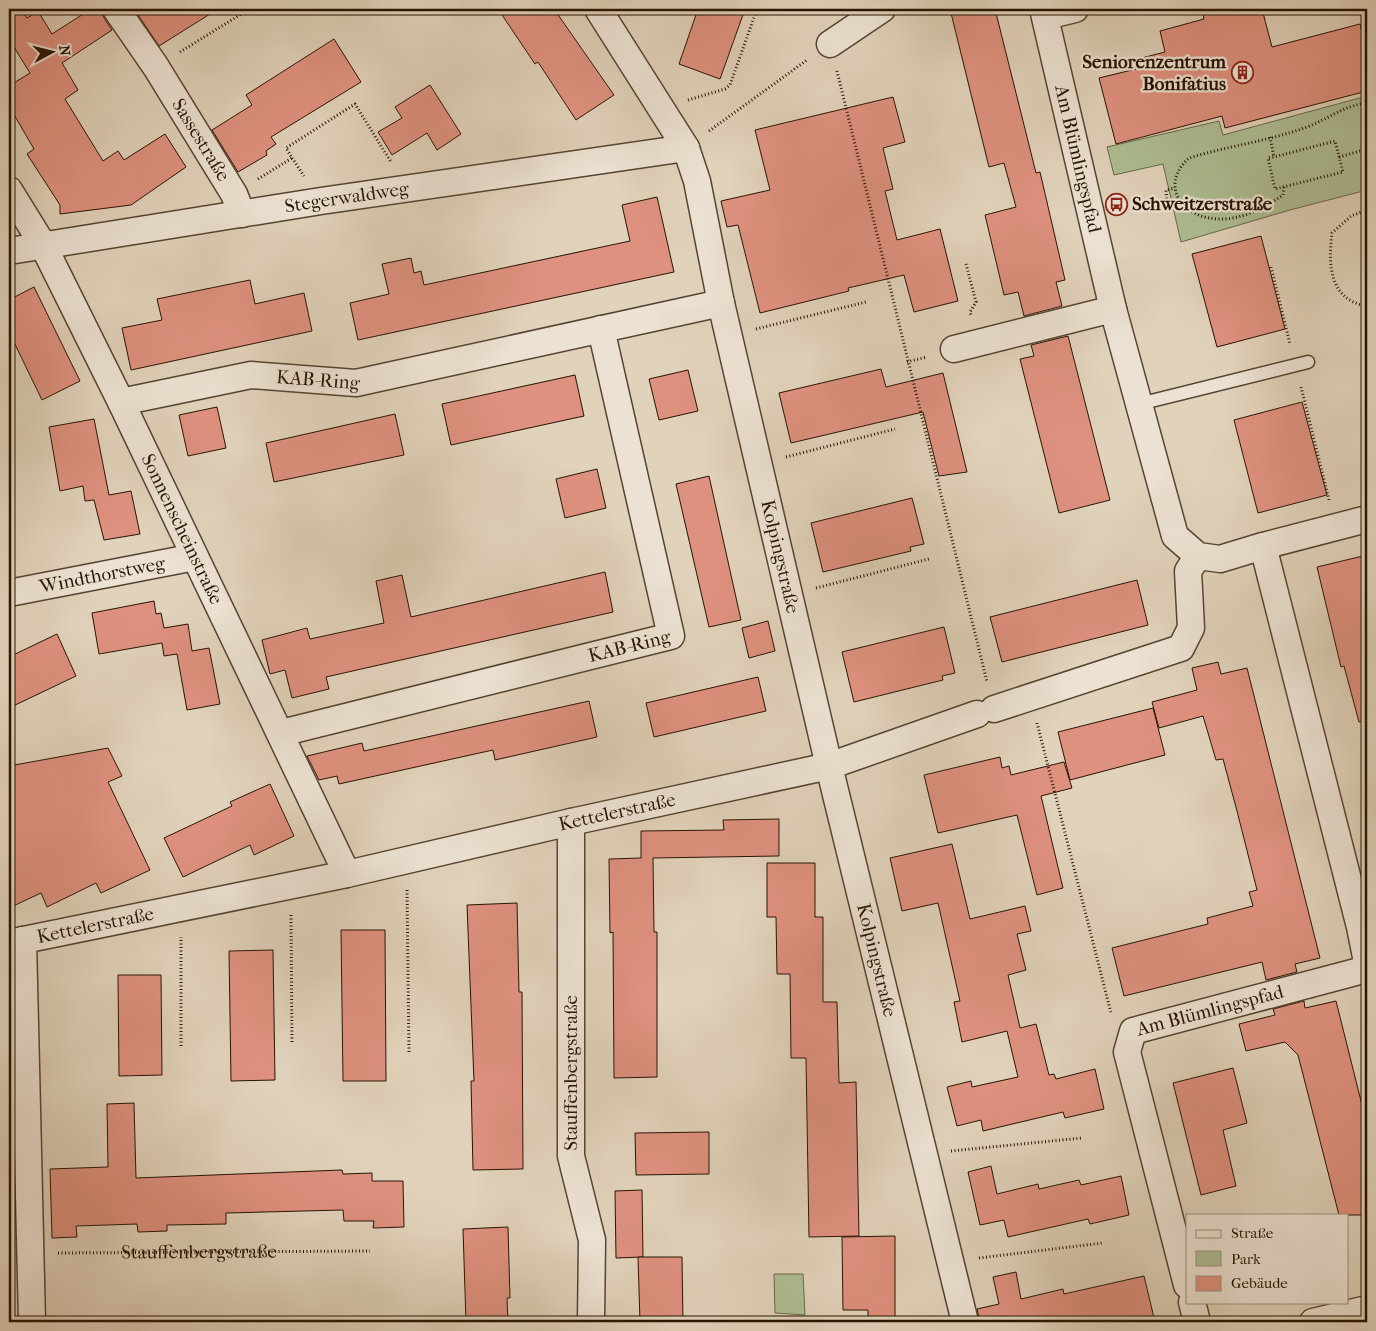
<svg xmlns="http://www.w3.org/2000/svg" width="1376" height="1331" viewBox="0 0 1376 1331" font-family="'IM FELL French Canon',serif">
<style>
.green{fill:#aebd93;stroke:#6a684b}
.building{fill:#df917f;stroke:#271403}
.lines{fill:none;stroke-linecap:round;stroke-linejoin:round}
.service-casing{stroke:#564431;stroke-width:15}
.minor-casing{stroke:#564431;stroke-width:29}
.path{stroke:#271403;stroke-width:3;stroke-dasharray:1 2.5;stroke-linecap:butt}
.service{stroke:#ece2d3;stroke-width:12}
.minor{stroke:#ece2d3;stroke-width:26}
.labels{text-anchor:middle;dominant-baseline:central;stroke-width:4.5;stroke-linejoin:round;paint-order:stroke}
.poi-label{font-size:19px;font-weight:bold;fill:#271403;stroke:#ece2d3;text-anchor:end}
.street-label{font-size:19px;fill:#271403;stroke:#ece2d3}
</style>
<rect width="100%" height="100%" fill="#e1d2bb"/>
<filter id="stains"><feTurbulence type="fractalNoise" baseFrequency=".004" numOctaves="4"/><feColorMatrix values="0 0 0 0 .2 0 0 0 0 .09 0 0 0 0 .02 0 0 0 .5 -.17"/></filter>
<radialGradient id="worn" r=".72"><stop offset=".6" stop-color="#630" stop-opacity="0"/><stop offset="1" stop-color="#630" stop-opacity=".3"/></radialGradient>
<!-- green -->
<g class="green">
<path d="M1367,96V190L1290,210L1181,242L1163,164L1114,175L1107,147L1219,121L1223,135Z"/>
<path d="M774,1274H803L805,1315L775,1313Z"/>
</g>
<!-- building -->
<g class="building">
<path d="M9,9H21L27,18L38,11L52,34L91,9H101L104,18L112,30L62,63L78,90L65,99L103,161L118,151L124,160L165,134L186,167L131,205L60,214V205L27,154L34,149L9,106V86L30,73L9,39Z"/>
<path d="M134,9H218L159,46Z"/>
<path d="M498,9H554L614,95L576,120L538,62L535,64Z"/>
<path d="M698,9H745L720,79L679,64Z"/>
<path d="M950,9H995L1036,173L1040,172L1065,280L1056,282L1062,306L1024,316L1018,292L1004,295L985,215L1016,207L1004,163L989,167Z"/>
<path d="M1202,9H1262L1272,47L1360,24L1367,54V91L1225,128L1222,116L1116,144L1099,78L1136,69L1134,60L1165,52L1160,31L1204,19Z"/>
<path d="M334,39L361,82L271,137L276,144L266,151L267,155L238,172L212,130L252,105L246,95Z"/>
<path d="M430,85L461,134L437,150L427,133L392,155L378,132L402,118L395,107Z"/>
<path d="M893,97L905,142L883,148L893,189L885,191L897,240L940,229L958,301L914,312L904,275L848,288L849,291L760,313L738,225L727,227L721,201L770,190L755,130Z"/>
<path d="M657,197L674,272L358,340L350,303L389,294L382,264L411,258L414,273L421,271L424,285L630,241L622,205Z"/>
<path d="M1261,236L1285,329L1217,347L1192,254Z"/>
<path d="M250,280L255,304L304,293L312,331L131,370L122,328L162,320L157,299Z"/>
<path d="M34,287L80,381L42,400L9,332V300Z"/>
<path d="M1068,336L1110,500L1059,513L1020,359L1034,356L1031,345Z"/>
<path d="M881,369L886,387L943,373L967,472L939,476L923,412L791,443L779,393Z"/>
<path d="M688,370L698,411L659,420L649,379Z"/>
<path d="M575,375L584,416L451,445L442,404Z"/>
<path d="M1302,402L1327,495L1258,513L1234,420Z"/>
<path d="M217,407L226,448L188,456L179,415Z"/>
<path d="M395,414L404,455L274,482L266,443Z"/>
<path d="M94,419L109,495L131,491L140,534L104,540L94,500L85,501L83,486L60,491L49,427Z"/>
<path d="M597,469L606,508L565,518L556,479Z"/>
<path d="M709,476L741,620L709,627L676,484Z"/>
<path d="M912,498L924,544L910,547L911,551L823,572L811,523Z"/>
<path d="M1367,555V721L1359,722L1344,666L1341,667L1317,567Z"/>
<path d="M605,572L613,612L326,677L329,689L292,698L285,670L270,674L262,640L307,628L310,639L384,623L376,581L402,575L411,617Z"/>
<path d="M1137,580L1148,625L1002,662L990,617Z"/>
<path d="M154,601L156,614L161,613L164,628L188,624L192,651L209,648L220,704L187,710L177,654L164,656L162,643L99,654L92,613Z"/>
<path d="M768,621L775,651L749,658L742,628Z"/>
<path d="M944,627L955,673L942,676L943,680L854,702L842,652Z"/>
<path d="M57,634L76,676L9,708V657Z"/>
<path d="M1218,662L1221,674L1247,668L1320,958L1295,964L1297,972L1266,980L1262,962L1124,996L1112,948L1208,924L1207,918L1253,906L1249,892L1257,890L1237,811L1223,759L1216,760L1203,716L1159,728L1152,702L1197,690L1192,668Z"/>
<path d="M758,677L766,711L654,737L646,703Z"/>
<path d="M589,701L597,737L495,760L493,750L339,784L337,776L319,780L307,756L362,743L364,751Z"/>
<path d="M1153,708L1165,755L1070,780L1058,732Z"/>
<path d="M108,748L122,776L108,782L150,870L101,893L96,883L47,907L41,893L9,908V766Z"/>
<path d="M1000,757L1002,768L1009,766L1011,775L1064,762L1072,788L1041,796L1063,888L1037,895L1017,815L938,833L924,775Z"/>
<path d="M270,784L294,836L254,855L250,845L183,877L164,838L232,806L230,802Z"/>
<path d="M779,819V856L653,858L654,932H657V1077L614,1078L613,932L610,933L609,859L641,858V831L724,830L723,820Z"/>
<path d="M952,844L970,919L1025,906L1031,931L1017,934L1026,970L1008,975L1020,1028L1036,1024L1049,1075L1054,1074L1056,1079L1095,1069L1104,1109L1065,1118L1063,1112L983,1131L981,1120L957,1126L947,1087L971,1081L972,1087L1018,1077L1007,1031L962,1042L954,1002L960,1001L938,903L902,911L890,858Z"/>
<path d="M767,863H815V917H823V1002H837L839,1083L856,1082L859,1236L809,1237L806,1058H791L790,974H777L776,917H767Z"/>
<path d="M517,903L519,992H522L523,1169L473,1170L471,1081H474L467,905Z"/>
<path d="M341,930H385L386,1081H343Z"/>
<path d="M273,950L275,1080L231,1081L229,951Z"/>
<path d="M118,975H161L162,1075L119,1076Z"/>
<path d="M1304,1001L1305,1008L1336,1001L1367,1125V1215H1339L1298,1055L1285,1042L1246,1051L1239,1024L1275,1015L1273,1009Z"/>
<path d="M1233,1068L1247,1123L1223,1130L1236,1186L1201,1195L1173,1083Z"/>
<path d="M134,1103L136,1178L342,1170L343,1174L372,1173V1181H403L404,1227L373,1228L374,1221H344L343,1210L226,1213V1224L167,1225V1231L138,1232L137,1224L76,1226L77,1237L52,1238L50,1169L108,1167L107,1104Z"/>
<path d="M709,1132V1174L636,1175L635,1133Z"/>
<path d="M991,1166L997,1194L1038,1184L1039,1189L1079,1180L1081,1185L1121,1176L1129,1215L1090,1224L1088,1219L1008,1237L1004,1220L980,1225L968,1172Z"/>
<path d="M642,1190L643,1257L616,1258L615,1191Z"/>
<path d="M508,1227L510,1298H507L508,1322H466L463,1229Z"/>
<path d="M895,1236V1322H868V1310H843L842,1237Z"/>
<path d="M638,1257H682L683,1322H640Z"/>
<path d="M1016,1272L1021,1299L1063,1289L1064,1294L1144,1276L1155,1322H980L977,1309L999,1304L993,1277Z"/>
</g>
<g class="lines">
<defs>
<path id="service" d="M1139,404L1308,362"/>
<g id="minor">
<path id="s2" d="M116,9L156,67L234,194L242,214"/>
<path id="s3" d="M598,9L686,148L697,181L721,303L829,766L965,1322"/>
<path id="s4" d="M1043,9L1113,309L1175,536L1198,556L1220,559L1263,546L1360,927L1367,962"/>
<path d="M1046,16L1075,9"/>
<path d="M830,44L882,9"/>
<path id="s5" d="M9,190L43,245L121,402L347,874"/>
<path id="s6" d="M9,251L321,201L686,148"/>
<path d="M954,349L1113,309"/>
<path id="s7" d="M121,402L251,375L356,383L721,303"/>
<path d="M1263,546L1367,519"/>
<path id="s8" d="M9,593L195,557"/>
<path d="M994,709L1181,648L1191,628L1188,571L1198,556"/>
<path id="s9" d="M281,733L671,636L601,329"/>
<path d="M571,822V1156L592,1240L591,1322"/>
<path d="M23,940L32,1322"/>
<path id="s10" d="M9,943L347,874L571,822L829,766L977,714"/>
<path id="s11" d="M1187,1285L1127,1052L1133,1031L1367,969"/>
<path d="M1192,1302L1197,1322"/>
<path d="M1313,1322L1367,1309"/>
</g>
</defs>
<!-- service casing -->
<use href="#service" class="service-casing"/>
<!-- minor casing -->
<use href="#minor" class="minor-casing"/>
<!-- path -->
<g class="path">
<path d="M180,52L246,11V9"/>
<path d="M837,71L987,682"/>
<path d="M688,100L725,89L730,85L757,9"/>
<path d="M709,131L807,60"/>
<path d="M1270,137L1274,157L1268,158L1275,189L1343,172L1335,141L1274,157"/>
<path d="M1339,157L1367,149"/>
<path d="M292,158L304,176"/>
<path d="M258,179L292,158L286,148L355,104L391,162"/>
<path d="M1284,187L1283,195C1264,208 1242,220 1218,219C1183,218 1158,186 1189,158C1228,146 1269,141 1307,127C1328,119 1345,105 1367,103"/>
<path d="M1167,202L1166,190L1175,188"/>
<path d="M1367,210L1351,216L1332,233C1328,264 1329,300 1367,306"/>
<path d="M966,264L976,302L970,312L971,315"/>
<path d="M1271,267L1290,344"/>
<path d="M756,329L866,302"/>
<path d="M907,362L927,357"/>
<path d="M1301,387L1329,500"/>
<path d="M786,457L895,429"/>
<path d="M816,588L929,559"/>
<path d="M1037,723L1111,1013"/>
<path d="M407,890L409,1054"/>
<path d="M291,915L292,1044"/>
<path d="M181,1046V937"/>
<path d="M951,1151L1082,1138"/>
<path id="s1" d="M58,1253L370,1251"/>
<path d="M979,1258L1103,1243"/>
</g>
<!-- service -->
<use href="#service" class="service"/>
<!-- minor -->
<use href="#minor" class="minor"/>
</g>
<!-- icons -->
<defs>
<symbol id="building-ring" viewBox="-11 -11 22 22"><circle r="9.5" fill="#ece2d3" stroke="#8f2418" stroke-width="1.5"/><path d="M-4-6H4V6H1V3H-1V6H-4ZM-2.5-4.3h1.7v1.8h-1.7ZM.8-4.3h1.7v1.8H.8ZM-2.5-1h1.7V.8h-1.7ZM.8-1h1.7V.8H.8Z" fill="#8f2418"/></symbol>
<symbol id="bus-ring" viewBox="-11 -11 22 22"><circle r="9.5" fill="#ece2d3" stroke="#8f2418" stroke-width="1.5"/><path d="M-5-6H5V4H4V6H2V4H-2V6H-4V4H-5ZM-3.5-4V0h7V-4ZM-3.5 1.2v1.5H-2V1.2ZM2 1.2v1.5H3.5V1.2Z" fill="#8f2418"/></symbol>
</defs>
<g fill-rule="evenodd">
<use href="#building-ring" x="1230" y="60" width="25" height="25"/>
<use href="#bus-ring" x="1104" y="192" width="25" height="25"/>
</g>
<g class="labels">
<!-- poi labels -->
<g class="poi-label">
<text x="1226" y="62">Seniorenzentrum<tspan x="1226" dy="22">Bonifatius</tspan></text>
<text x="1132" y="204" text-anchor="start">Schweitzerstraße</text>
</g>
<!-- street labels -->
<g class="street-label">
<text stroke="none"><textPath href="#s2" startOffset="156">Sassestraße</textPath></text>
<text stroke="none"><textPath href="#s4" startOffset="154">Am Blümlingspfad</textPath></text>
<text stroke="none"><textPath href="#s6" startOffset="342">Stegerwaldweg</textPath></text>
<text stroke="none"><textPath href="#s7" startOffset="200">KAB-Ring</textPath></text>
<text stroke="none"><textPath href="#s5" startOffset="381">Sonnenscheinstraße</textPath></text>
<text stroke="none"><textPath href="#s3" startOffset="584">Kolpingstraße</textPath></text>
<text stroke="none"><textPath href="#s8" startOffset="95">Windthorstweg</textPath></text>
<text stroke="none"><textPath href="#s9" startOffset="359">KAB-Ring</textPath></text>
<text stroke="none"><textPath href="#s10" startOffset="622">Kettelerstraße</textPath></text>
<text stroke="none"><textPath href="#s10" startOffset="88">Kettelerstraße</textPath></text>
<text stroke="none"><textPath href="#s3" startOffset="999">Kolpingstraße</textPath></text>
<text stroke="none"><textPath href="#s11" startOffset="342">Am Blümlingspfad</textPath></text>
<text transform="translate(571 1073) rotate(-90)">Stauffenbergstraße</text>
<text stroke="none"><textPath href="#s1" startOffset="141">Stauffenbergstraße</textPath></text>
</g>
</g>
<!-- margin -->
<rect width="1376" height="1331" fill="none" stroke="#e1d2bb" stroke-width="30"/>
<rect x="10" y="10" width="1356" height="1311" fill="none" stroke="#271403" stroke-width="2.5"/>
<rect x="15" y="15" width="1346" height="1301" fill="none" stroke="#271403"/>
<!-- legend -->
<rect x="1186" y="1214" width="162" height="90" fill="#ece2d3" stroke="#9d9080"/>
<rect x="1196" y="1230" width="25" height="8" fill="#ece2d3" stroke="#9d9080"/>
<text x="1231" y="1238" font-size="15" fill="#271403">Straße</text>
<rect x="1196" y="1251" width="25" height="15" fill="#aebd93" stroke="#9d9080"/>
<text x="1231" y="1264" font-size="15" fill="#271403">Park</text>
<rect x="1196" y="1276" width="25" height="15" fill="#df917f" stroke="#9d9080"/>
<text x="1231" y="1288" font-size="15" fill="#271403">Gebäude</text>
<!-- north arrow -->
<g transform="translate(52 52) rotate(83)" stroke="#ece2d3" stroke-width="4" paint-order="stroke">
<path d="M0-4L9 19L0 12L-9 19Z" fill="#271403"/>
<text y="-8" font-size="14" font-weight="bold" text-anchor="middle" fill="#271403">N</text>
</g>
<rect width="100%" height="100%" filter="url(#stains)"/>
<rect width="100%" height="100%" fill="url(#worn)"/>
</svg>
